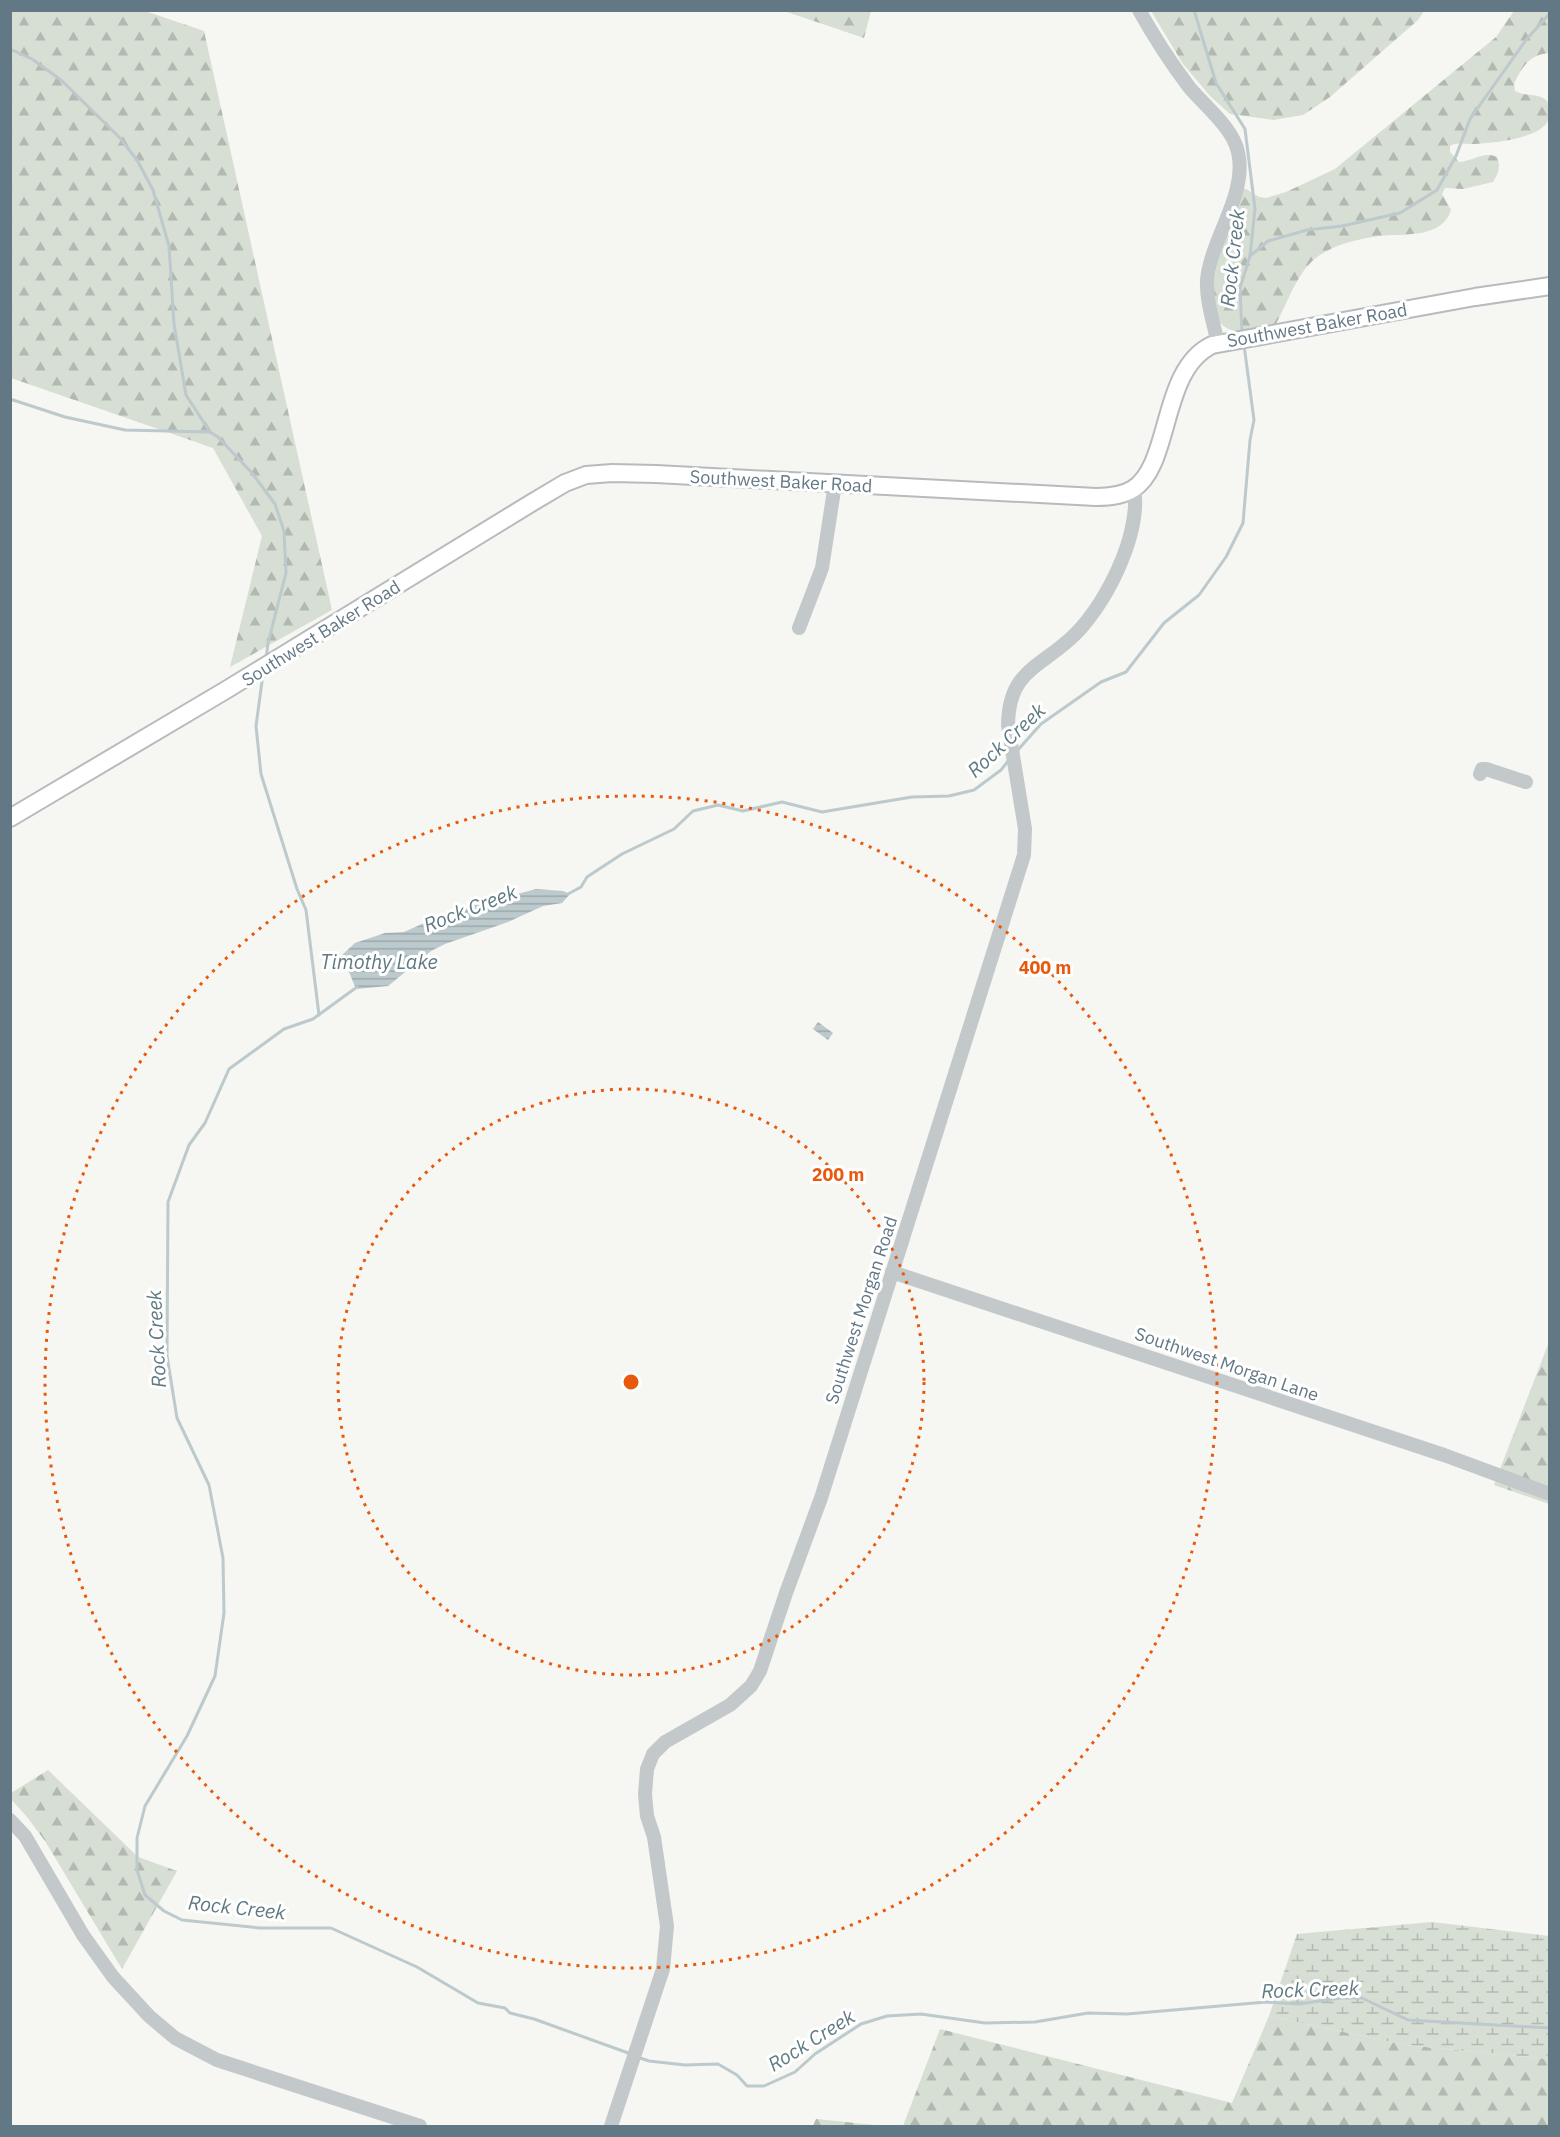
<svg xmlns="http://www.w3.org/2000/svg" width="1560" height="2137" viewBox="0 0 1560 2137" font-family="'IBM Plex Sans',sans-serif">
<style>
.forest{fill:url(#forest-firs)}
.wetland{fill:url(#wetland-marsh)}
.water{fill:url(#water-rules)}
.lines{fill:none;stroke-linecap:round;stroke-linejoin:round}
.stream{stroke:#bcc9cd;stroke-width:3}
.major-casing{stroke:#b6bbbe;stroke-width:20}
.minor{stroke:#c3c8ca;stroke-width:14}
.major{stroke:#fff;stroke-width:16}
.ring{fill:none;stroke:#e8590c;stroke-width:3;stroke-dasharray:3 6}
.labels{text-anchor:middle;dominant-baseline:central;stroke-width:6;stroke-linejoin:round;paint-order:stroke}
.street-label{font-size:18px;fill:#637885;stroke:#fff}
.water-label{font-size:20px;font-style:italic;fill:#5f7a82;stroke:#fff}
.centre{fill:#e8590c;stroke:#fff;stroke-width:3}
.ring-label{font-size:18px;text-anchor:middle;font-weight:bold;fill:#e8590c;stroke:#fff;stroke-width:6;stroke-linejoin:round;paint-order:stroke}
</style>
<defs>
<pattern id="forest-firs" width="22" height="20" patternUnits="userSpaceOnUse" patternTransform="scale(1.5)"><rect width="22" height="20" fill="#d7ded3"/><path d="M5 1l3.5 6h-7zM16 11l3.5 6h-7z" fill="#b2b9b1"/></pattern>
<pattern id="wetland-marsh" width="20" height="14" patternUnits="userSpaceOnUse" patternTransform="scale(1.5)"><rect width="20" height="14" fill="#d7ded3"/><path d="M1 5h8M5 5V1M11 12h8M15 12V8" fill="none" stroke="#b2b9b1"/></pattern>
<pattern id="water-rules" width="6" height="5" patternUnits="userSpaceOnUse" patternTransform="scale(1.5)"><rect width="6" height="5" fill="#bcc9cd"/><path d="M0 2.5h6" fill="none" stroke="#9ca8ac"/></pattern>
</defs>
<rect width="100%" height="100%" fill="#f6f6f2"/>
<!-- forest -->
<g class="forest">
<path d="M11,10L145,11L204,31L332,610L230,667L262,536L213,448L11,378Z"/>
<path d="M784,11L871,10V11L864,38Z"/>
<path d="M1151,11H1424L1418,20L1330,97L1303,115L1273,120L1230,114L1210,96L1183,64Z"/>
<path d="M1514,11H1549V53C1531,54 1521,67 1514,84L1515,91C1526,97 1537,93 1546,100C1550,104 1551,113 1549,118C1544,139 1491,143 1473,144C1465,144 1456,142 1450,146V152L1459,162C1474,161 1483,151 1497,157C1501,167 1498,174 1493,182L1463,189L1445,188L1442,194L1451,210C1442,240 1401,233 1378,236C1359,239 1336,244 1320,255C1298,269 1288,302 1276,324C1264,327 1243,334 1231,330C1188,315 1233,216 1243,189H1246L1259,197L1266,198L1286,192L1335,169L1496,37Z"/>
<path d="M1549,1342V1504L1494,1485Z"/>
<path d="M48,1770L138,1857L177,1871L122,1969L45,1841L27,1817L11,1799V1793Z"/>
<path d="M1269,2016L1405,2045L1549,2059V2126H903L940,2029L1232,2103Z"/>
<path d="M816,2119L885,2126H813Z"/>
</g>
<!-- wetland -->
<path class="wetland" d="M1432,1922L1549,1936V2059L1405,2045L1269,2016L1297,1934Z"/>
<!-- water -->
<g class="water">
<path d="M536,889L563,891L570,894L562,903L543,906L508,922L445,944L431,951L388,986L356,989L342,955L355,943L385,933L404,932L449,912Z"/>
<path d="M818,1022L833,1033L828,1040L813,1029Z"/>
</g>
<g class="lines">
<!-- stream -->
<g class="stream">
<path d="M1194,10L1216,83L1245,129L1255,209L1250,256L1240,288L1242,333"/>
<path d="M10,49L32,59L61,80L120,138L137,160L153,190L169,246L174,324L186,395L210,432"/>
<path d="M1250,256L1268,241L1307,230L1342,226L1400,213L1437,190L1456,156L1470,119L1526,40L1550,13"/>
<path d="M10,399L65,417L125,430L210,432L218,437L252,473L275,504L284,531L286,573L268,643L266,659"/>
<path d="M263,674L256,726L261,774L297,889L306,910L319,1015"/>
<path d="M1017,751L1041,724L1101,682L1126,672L1164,623L1199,595L1226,557L1243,523L1250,440L1254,420L1244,345"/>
<path d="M568,894L581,887L587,877L622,854L674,829L693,811L718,805L743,811L782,802L822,812L912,797L949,796L974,790L1001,770L1009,760"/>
<path d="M357,987L313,1019L284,1029L229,1069L205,1123L189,1145L168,1202L167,1356L177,1418L209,1485L223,1558L224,1613L215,1676L187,1736L145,1806L137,1838V1870L145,1895L164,1911L182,1920L260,1928H331L417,1967L478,2003L505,2008L510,2013L534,2019L631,2054"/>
<path d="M637,2057L649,2061L685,2065L718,2064L737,2075L747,2086H764L795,2072L815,2054L861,2024L887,2016L921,2014L985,2023L1035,2022L1088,2013L1127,2014L1266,2002L1299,2004L1340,1998H1362L1408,2020L1550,2028"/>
</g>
<defs>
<path id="major" d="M10,818L226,690L533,502L565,483L586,475L612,473L656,474L1096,497C1108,497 1122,496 1133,489C1172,464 1160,370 1212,345L1475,297L1550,286"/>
</defs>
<!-- major casing -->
<use href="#major" class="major-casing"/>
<!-- minor -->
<g class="minor">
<path d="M1139,10C1154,37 1171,63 1189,87C1205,106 1233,128 1238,152C1248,194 1211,238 1207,280C1206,300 1213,322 1218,343"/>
<path d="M799,628L822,568L835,484"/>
<path d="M1480,774L1482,769H1486L1526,782"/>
<path d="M892,1272L1444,1455L1550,1494"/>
<path d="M10,1820L25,1836L83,1935L113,1977L149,2016L175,2038L217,2060L420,2126"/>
<path d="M611,2126L663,1969L667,1926L654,1837L647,1816L645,1794L647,1769L653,1754L665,1742L730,1705L751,1686L760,1671L786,1593L821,1498L1024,855L1025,829L1008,725C1009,673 1036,669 1069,640C1104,610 1142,534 1134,488"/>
</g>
<!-- major -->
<use href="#major" class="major"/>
</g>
<!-- distance rings -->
<g class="ring">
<circle cx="631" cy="1382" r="293"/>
<circle cx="631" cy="1382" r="586"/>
</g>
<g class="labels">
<!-- street labels -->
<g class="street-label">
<text transform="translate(1317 325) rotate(-10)">Southwest Baker Road</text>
<text transform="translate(781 481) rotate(3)">Southwest Baker Road</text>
<text transform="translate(321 633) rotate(-32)">Southwest Baker Road</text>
<text transform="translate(861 1310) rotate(-72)">Southwest Morgan Road</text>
<text transform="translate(1227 1364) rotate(19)">Southwest Morgan Lane</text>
</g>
<!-- water labels -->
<g class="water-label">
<text transform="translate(1232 258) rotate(-84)">Rock Creek</text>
<text transform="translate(1006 740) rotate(-43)">Rock Creek</text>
<text transform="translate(470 908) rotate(-21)">Rock Creek</text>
<text x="379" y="961">Timothy Lake</text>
<text transform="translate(156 1339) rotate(-93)">Rock Creek</text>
<text transform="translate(237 1907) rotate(6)">Rock Creek</text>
<text transform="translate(1310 1989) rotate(-2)">Rock Creek</text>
<text transform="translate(811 2040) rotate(-32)">Rock Creek</text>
</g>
</g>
<circle cx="631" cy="1382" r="9" class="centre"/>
<g class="ring-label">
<text x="1045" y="974">400 m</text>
<text x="838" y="1181">200 m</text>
</g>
<!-- border -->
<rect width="1560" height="2137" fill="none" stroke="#637885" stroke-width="24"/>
</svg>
